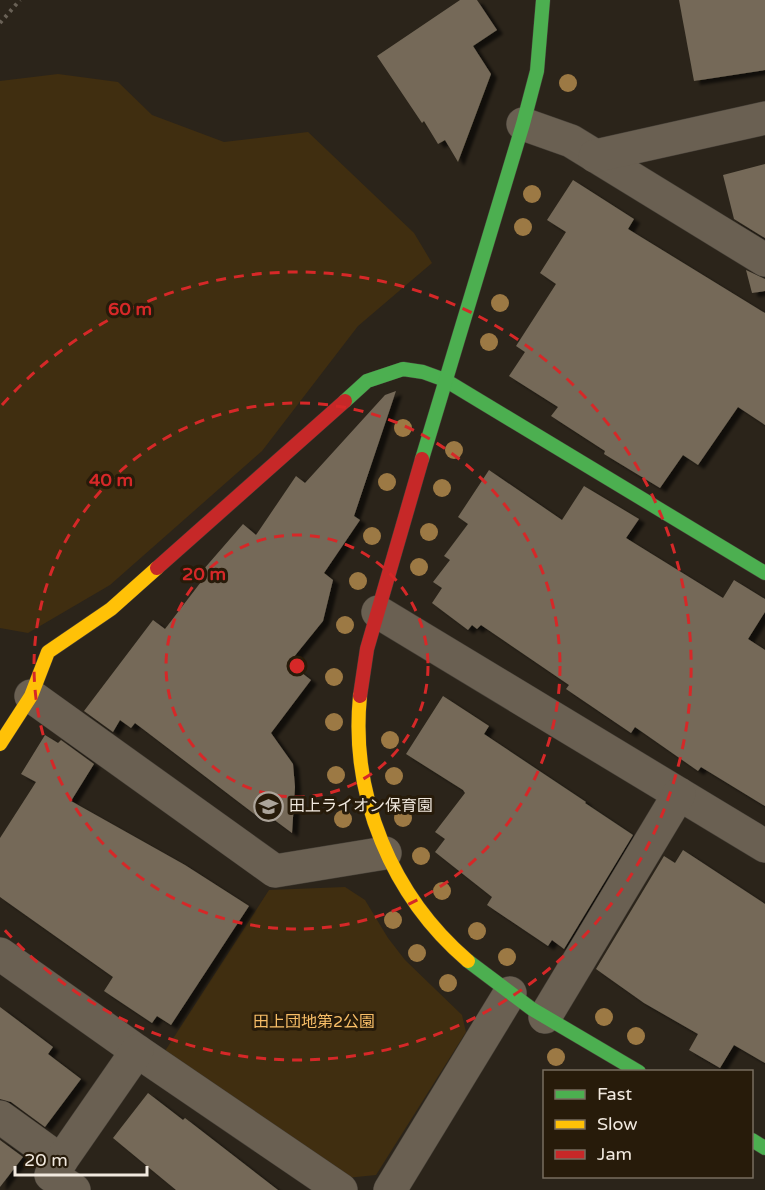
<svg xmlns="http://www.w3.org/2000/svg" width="765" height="1190" viewBox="0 0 765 1190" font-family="'Varela Round','Noto Sans JP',sans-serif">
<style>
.green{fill:#402e10}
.building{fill:#746958;filter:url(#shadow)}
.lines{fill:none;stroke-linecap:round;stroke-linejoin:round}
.street-casing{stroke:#453f37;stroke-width:34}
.fast-casing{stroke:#453f37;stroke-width:15}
.slow-casing{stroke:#453f37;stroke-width:15}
.jam-casing{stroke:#453f37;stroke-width:15}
.path{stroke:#696156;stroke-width:4;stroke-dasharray:3 4.5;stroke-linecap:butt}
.street{stroke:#6a6052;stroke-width:33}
.fast{stroke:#4caf50;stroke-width:14}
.slow{stroke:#ffc107;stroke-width:14}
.jam{stroke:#c62828;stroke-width:14}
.tree{fill:#9c7944}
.ring{fill:none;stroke:#d62828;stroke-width:3;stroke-dasharray:10 8}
.labels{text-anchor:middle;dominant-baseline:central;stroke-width:6;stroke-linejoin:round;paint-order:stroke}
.poi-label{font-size:16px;fill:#f1e9df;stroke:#271b0a;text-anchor:start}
.park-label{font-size:16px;fill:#f8be67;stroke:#271b0a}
.centre{fill:#d62828;stroke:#271b0a;stroke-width:3}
.ring-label{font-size:18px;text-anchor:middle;font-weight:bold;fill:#d62828;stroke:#271b0a;stroke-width:6;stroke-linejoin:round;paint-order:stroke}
</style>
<defs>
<filter id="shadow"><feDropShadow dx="6" dy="4" stdDeviation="1.5" flood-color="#0009"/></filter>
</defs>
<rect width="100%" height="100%" fill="#2b241a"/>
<!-- green -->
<g class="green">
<path d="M58,74L118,82L152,115L224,142L308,132L414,233L432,263L358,326L262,451L110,585L28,633L0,628V81Z"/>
<path d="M345,887L365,900L388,938L405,960L462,1015L466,1032L376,1175L346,1178L165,1051L269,890Z"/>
</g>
<!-- building -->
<g class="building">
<path d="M460,0H477L497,30L473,46L491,74L458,162L445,140L438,144L424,121L422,123L377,56Z"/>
<path d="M679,0H765V70L694,81Z"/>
<path d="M765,164V238L734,219L723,175Z"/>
<path d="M573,180L634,219L628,229L765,313V425L738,407L698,465L683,455L660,488L604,454L605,451L551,416L558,407L509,376L525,352L516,346L556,284L540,273L566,232L547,220Z"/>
<path d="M746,270L765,279V291L752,293Z"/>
<path d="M396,391L354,516L360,520L324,573L333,580L323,621L289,663L311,680L271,733L293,764L295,787L292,833L261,810L257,816L135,723L131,728L120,720L113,732L84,711L153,620L165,629L207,574L203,570L243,524L256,535L296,476L305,483L385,395Z"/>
<path d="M489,470L562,520L584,486L639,519L626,538L723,598L734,580L765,599V612L748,639L765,650V806L701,767L698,771L635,727L631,733L566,689L569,685L481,625L477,629L472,625L468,630L432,603L442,588L433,582L450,560L444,556L468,524L458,517Z"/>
<path d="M443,696L489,726L484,734L586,802L585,803L633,835L564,949L552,940L548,946L487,905L492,897L435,852L445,839L435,832L465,793L463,790L406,754Z"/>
<path d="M45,735L58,743L61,740L94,764L71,801L185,865L249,906L171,1025L157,1016L152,1023L104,991L113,977L0,897V838L36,782L21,774Z"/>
<path d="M683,850L765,904V1063L734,1045L720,1068L689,1050L698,1034L644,1003L596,969L664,856L675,863Z"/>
<path d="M0,1007L53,1047L48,1054L81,1079L45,1127L11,1102L0,1099Z"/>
<path d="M148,1093L183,1120L185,1118L278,1190H176L113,1138Z"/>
<path d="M0,1140L23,1157L0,1187Z"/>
</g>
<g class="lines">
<defs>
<g id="street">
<path d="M523,124L571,141L765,260"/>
<path d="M595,156L765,118"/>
<path d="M378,612L765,846"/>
<path d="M31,696L275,871L385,853"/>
<path d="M0,954L137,1051L341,1190"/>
<path d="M545,1017L679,794"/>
<path d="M0,1117L61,1161"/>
<path d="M74,1190L51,1175L137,1051"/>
<path d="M390,1190L510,993"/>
</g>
<g id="fast">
<path d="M345,401L367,381L403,369L423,372L445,380L765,573"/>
<path d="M422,459L523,124L537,71L543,0"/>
<path d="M468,961L532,1009L639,1072"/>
<path d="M752,1140L765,1148"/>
</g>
<g id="slow">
<path d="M360,696C350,796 392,896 468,961"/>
<path d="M0,744L31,696L48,652L111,609L157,568"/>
</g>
<g id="jam">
<path d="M157,568L345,401"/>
<path d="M360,696L367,649L422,459"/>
</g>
</defs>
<!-- street casing -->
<use href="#street" class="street-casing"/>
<!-- fast casing -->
<use href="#fast" class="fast-casing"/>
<!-- slow casing -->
<use href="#slow" class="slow-casing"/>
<!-- jam casing -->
<use href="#jam" class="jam-casing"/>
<!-- path -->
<path class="path" d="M0,23L20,0"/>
<!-- street -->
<use href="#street" class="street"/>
<!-- fast -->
<use href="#fast" class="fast"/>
<!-- slow -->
<use href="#slow" class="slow"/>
<!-- jam -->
<use href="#jam" class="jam"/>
</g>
<!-- trees -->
<g class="tree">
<circle cx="568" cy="83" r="9"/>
<circle cx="532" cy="194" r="9"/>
<circle cx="523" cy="227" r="9"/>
<circle cx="500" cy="303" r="9"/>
<circle cx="489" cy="342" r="9"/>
<circle cx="403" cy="428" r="9"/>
<circle cx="454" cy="450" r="9"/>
<circle cx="387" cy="482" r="9"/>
<circle cx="442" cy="488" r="9"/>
<circle cx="429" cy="532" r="9"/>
<circle cx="372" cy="536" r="9"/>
<circle cx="419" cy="567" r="9"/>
<circle cx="358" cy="581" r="9"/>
<circle cx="345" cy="625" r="9"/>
<circle cx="334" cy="677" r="9"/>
<circle cx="334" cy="722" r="9"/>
<circle cx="390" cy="740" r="9"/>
<circle cx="336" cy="775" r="9"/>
<circle cx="394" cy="776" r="9"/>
<circle cx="403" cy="818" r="9"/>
<circle cx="343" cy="819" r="9"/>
<circle cx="421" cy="856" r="9"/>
<circle cx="442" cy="891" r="9"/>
<circle cx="393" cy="920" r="9"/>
<circle cx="477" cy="931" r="9"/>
<circle cx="417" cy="953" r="9"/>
<circle cx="507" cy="957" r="9"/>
<circle cx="448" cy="983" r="9"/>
<circle cx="604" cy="1017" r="9"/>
<circle cx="636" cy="1036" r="9"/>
<circle cx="556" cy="1057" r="9"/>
</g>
<!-- distance rings -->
<g class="ring">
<circle cx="297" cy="666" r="131"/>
<circle cx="297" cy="666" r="263"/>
<path d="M2 405A394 394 0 1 1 2 927"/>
</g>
<!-- icons -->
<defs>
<symbol id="school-ring" viewBox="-11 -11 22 22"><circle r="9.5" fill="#271b0a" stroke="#aca49a" stroke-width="1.5"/><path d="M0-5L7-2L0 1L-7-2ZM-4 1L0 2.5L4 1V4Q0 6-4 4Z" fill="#aca49a"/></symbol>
</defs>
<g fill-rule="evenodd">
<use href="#school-ring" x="252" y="790" width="33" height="33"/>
</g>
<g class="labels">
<!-- poi labels -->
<g class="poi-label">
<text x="289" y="806">田上ライオン保育園</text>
</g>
<!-- park labels -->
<g class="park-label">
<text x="314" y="1022">田上団地第2公園</text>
</g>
</g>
<circle cx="297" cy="666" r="9" class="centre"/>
<g class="ring-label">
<text x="130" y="315">60 m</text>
<text x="111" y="486">40 m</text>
<text x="204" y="580">20 m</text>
</g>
<!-- legend -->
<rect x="543" y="1070" width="210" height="108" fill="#271b0a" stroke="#786d5f" stroke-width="1.5"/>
<rect x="555" y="1090" width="30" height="9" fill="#4caf50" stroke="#786d5f" stroke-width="1.5"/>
<text x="597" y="1100" font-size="18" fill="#f1e9df">Fast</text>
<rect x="555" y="1120" width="30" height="9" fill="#ffc107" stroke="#786d5f" stroke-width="1.5"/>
<text x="597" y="1130" font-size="18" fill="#f1e9df">Slow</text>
<rect x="555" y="1150" width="30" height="9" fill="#c62828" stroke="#786d5f" stroke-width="1.5"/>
<text x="597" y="1160" font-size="18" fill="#f1e9df">Jam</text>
<!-- scale -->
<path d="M15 1166v9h132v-9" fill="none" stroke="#f1e9df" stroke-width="3"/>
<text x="24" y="1166" font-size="18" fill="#f1e9df" stroke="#271b0a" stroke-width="4.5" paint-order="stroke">20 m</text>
</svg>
